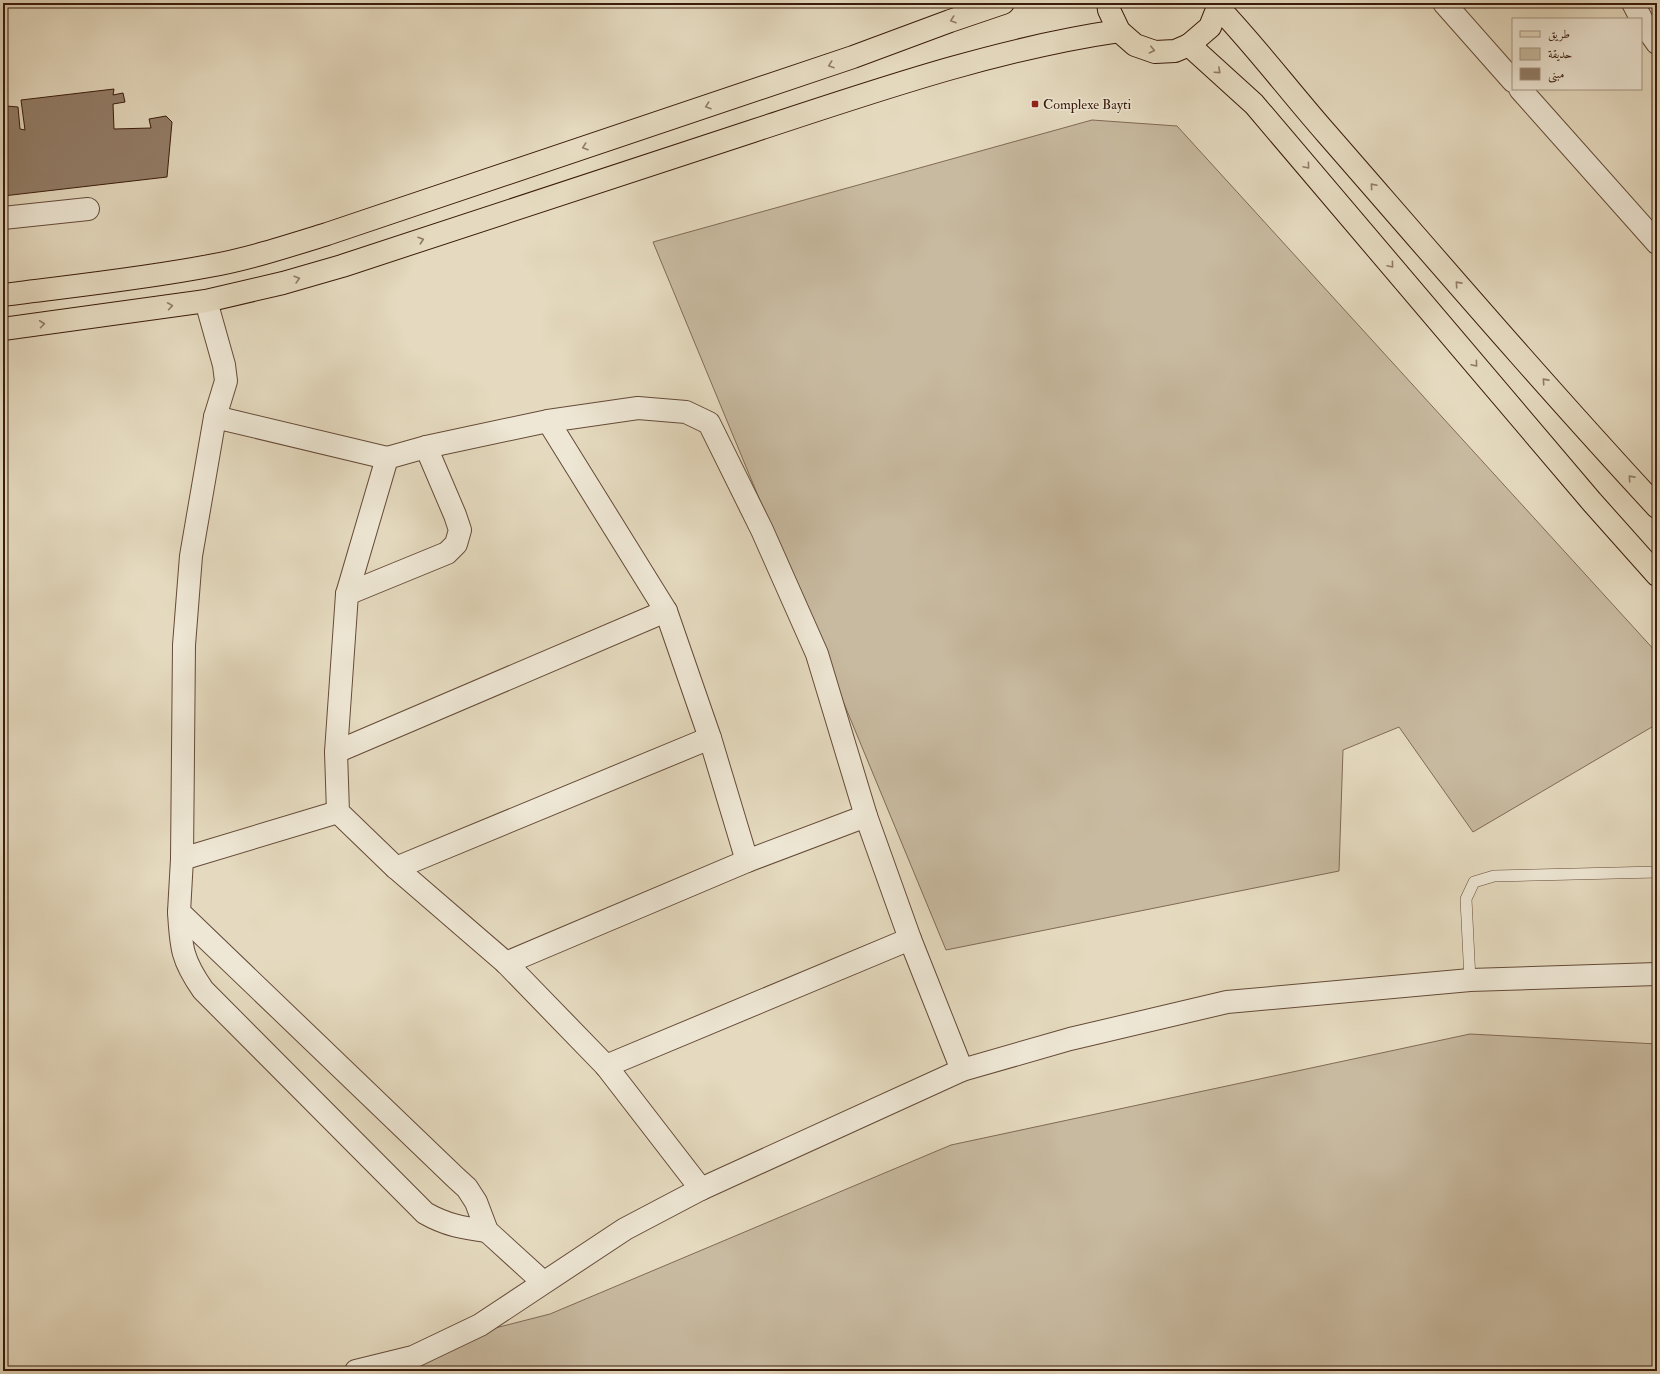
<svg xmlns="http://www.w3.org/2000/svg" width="1660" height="1374" viewBox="0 0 1660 1374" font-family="'IM FELL Double Pica',Amiri,serif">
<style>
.green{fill:#c8baa0;stroke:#816a56}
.building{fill:#937e69;stroke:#3a1b0b}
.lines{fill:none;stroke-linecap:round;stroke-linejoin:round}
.service-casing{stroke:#654b38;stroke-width:12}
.minor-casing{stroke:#654b38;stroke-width:24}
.primary-casing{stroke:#3a1b0b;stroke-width:24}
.service{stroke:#eee7d5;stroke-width:11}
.minor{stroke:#eee7d5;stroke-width:22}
.primary{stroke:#e5dabf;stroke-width:22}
.oneway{stroke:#907a65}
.poi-dot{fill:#8f2418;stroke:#eee7d5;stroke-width:1.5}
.labels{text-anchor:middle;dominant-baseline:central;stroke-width:3;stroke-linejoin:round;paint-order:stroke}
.poi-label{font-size:14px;fill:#3a1b0b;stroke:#eee7d5;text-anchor:start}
</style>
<rect width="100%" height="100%" fill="#e5dabf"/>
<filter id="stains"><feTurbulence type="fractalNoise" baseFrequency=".005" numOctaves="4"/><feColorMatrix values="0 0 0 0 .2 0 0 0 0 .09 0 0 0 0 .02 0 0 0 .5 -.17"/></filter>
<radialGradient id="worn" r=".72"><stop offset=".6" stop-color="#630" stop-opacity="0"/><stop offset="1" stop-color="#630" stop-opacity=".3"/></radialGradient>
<!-- green -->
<g class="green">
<path d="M1092,120L1177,126L1657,653V724L1473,832L1399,727L1343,750L1339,871L946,950L653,242Z"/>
<path d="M1470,1034L1657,1044V1371H327L550,1314L951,1145Z"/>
</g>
<!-- building -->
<path class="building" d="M114,89L113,95L123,93L125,102L113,104L114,129L151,128L149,119L166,116L172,122L167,177L3,196V102H5L6,106L18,107L20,129L25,130L21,100Z"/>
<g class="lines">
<defs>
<path id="service" d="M1470,980L1466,899L1474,882L1494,876L1657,872"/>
<g id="minor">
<path d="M1444,3L1513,81"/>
<path d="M1633,3L1645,26L1657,43"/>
<path d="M1520,89L1657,243"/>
<path d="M3,218L88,209"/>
<path d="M206,301L224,365L226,381L215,417"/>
<path d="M548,421L666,611L710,738L747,861"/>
<path d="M426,447L387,458L347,594L336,752L338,812L396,868L506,963L606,1066L701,1189"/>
<path d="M387,458L215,417L191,556L184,645L182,859L179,912L456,1178L467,1188L476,1202L487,1231L543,1282"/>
<path d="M347,594L447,553L456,544L460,530L455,515L426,447L548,421L638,408L686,412L709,423L762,530L817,654L866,816L910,939L962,1070"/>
<path d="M336,752L666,611"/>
<path d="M182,859L338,812"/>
<path d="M396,868L710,738"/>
<path d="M179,912C181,948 182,960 203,990L425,1213C446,1225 463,1228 487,1231"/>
<path d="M506,963L747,861L866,816"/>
<path d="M606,1066L910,939"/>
<path d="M356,1371L413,1357L480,1325L625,1229L701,1189L962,1070L1070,1039L1227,1002L1470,980L1657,974"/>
</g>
<g id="primary">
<path d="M1108,3L1109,10L1119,31L1135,45L1155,52L1175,51L1189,45L1210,27L1218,7V3"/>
<path d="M1218,7C1257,48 1290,92 1327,134C1436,259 1544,385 1657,507"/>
<path d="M1189,45L1254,104L1592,502L1657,575"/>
<path d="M3,295C72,286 141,279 209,266C249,259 288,246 327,234L853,57L950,21L1003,3"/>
<path d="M3,329L206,301L283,283L342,266C479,221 616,176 753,131C872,92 995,49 1119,31"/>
</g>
</defs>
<!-- service casing -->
<use href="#service" class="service-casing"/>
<!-- minor casing -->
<use href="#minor" class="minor-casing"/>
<!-- primary casing -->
<use href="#primary" class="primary-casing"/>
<!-- service -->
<use href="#service" class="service"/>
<!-- minor -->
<use href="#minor" class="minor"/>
<!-- primary -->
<use href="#primary" class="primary"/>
</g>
<!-- one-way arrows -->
<defs><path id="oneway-chevron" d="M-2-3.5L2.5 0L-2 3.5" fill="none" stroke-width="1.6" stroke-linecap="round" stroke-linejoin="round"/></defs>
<g class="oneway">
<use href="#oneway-chevron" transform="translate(953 20) rotate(161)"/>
<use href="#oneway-chevron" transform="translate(1152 50) rotate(13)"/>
<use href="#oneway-chevron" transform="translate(831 65) rotate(161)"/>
<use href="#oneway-chevron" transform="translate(1218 71) rotate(42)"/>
<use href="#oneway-chevron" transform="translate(708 106) rotate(161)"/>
<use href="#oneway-chevron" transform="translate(585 147) rotate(161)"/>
<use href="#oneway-chevron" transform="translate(1307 166) rotate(50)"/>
<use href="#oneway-chevron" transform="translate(1373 186) rotate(-131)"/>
<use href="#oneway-chevron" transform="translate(421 240) rotate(-18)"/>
<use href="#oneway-chevron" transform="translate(1391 265) rotate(50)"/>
<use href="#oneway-chevron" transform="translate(297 279) rotate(-16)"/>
<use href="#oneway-chevron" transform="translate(1458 284) rotate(-132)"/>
<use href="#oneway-chevron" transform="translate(170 306) rotate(-8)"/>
<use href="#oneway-chevron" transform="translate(42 324) rotate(-7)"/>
<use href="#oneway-chevron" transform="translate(1475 364) rotate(50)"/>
<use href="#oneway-chevron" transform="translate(1545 381) rotate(-132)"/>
<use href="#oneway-chevron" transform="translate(1631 478) rotate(-132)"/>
</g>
<!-- markers -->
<rect class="poi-dot" x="1031" y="100" width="8" height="8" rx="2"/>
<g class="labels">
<!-- poi labels -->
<g class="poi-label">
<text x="1043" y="104">Complexe Bayti</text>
</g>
</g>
<!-- margin -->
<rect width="1660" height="1374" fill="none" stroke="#e5dabf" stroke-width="16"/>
<rect x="4" y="4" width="1652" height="1366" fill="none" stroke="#3a1b0b" stroke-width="2"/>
<rect x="8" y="8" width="1644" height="1358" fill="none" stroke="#3a1b0b"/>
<!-- legend -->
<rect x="1512" y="18" width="130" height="72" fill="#eee7d5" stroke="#a69584"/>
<rect x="1520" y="31" width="20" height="6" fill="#e5dabf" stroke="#a69584"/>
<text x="1548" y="38" font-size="12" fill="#3a1b0b">طريق</text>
<rect x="1520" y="48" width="20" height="12" fill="#c8baa0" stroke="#a69584"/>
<text x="1548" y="58" font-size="12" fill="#3a1b0b">حديقة</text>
<rect x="1520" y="68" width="20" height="12" fill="#937e69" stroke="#a69584"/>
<text x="1548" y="78" font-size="12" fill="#3a1b0b">مبنى</text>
<rect width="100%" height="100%" filter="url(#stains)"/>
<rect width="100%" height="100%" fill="url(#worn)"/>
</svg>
